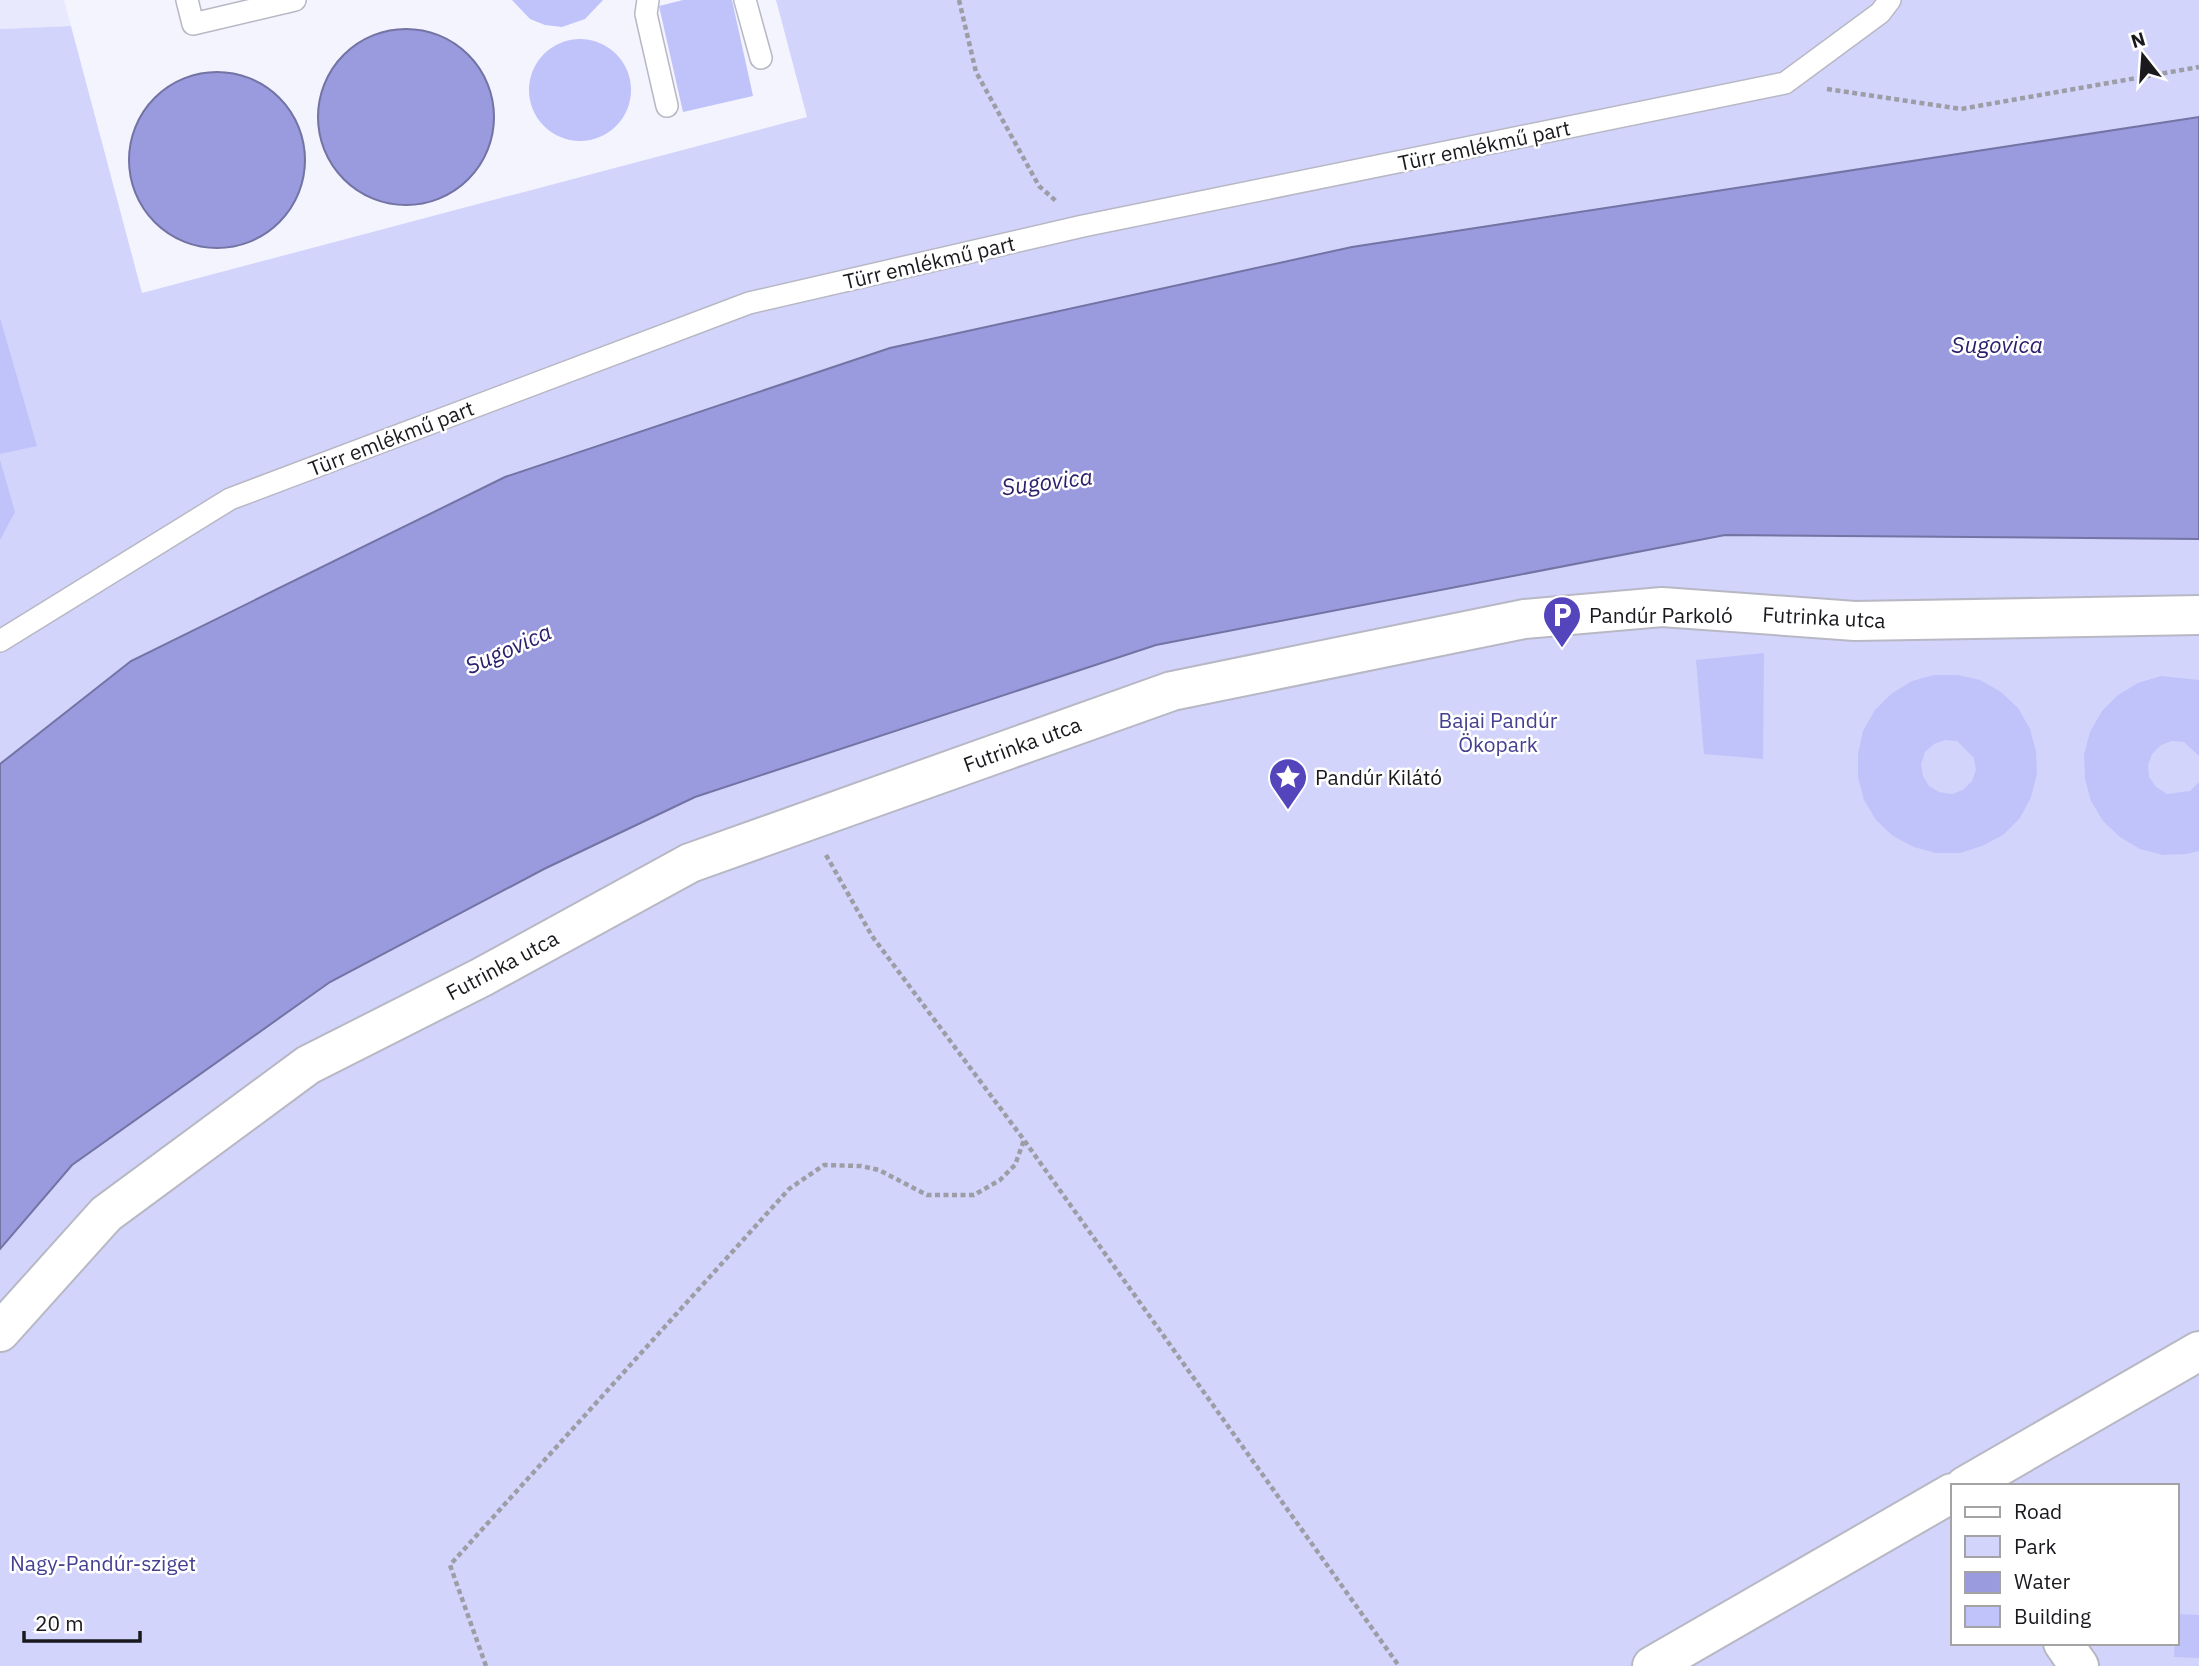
<svg xmlns="http://www.w3.org/2000/svg" width="2199" height="1666" viewBox="0 0 2199 1666" font-family="'IBM Plex Sans',sans-serif">
<style>
.built{fill:#e8e9fd}
.green{fill:#d2d4fb;fill-rule:evenodd}
.water{fill:#9a9ade;stroke:#7373a4;stroke-width:2}
.building{fill:#c0c2fa;fill-rule:evenodd}
.lines{fill:none;stroke-linecap:round;stroke-linejoin:round}
.lane-casing{stroke:#b8b8c5;stroke-width:24}
.street-casing{stroke:#b8b8c5;stroke-width:42}
.path{stroke:#9d9da6;stroke-width:4.5;stroke-dasharray:5 3.5;stroke-linecap:butt}
.lane{stroke:#fff;stroke-width:21}
.street{stroke:#fff;stroke-width:38}
.labels{text-anchor:middle;dominant-baseline:central;stroke-width:5;stroke-linejoin:round;paint-order:stroke}
.street-label{font-size:21px;fill:#19191e;stroke:#fff}
.poi-label{font-size:21px;fill:#19191e;stroke:#fff;text-anchor:start}
.park-label{font-size:21px;fill:#464090;stroke:#fff}
.water-label{font-size:23px;font-style:italic;fill:#2b1f6c;stroke:#fff}
</style>
<rect width="100%" height="100%" fill="#f4f4ff"/>
<!-- built -->
<path class="built" d="M0,0H64L71,26L0,29Z"/>
<!-- green -->
<g class="green">
<path d="M776,0H2199V117L1352,247L890,348L505,477L131,661L0,764V29L71,26L142,293L807,117Z"/>
<path d="M1725,535L2199,539V1666H0V1249L72,1165L330,982L544,869L695,797L1156,645ZM1952,1486H2176V1643H1952Z"/>
</g>
<!-- water -->
<g class="water">
<circle cx="406" cy="117" r="88"/>
<circle cx="217" cy="160" r="88"/>
<path d="M2199,117V539L1725,535L1156,645L695,797L544,869L330,982L72,1165L0,1249V764L131,661L505,477L890,348L1352,247Z"/>
</g>
<!-- building -->
<g class="building">
<path d="M512,0H603L585,19L562,27L545,25L530,19Z"/>
<path d="M683,0H732L753,96L683,112L659,6Z"/>
<circle cx="580" cy="90" r="51"/>
<path d="M0,318L37,446L0,454Z"/>
<path d="M0,460L15,512L0,540Z"/>
<path d="M1764,653L1763,759L1704,754L1696,660Z"/>
<path d="M1934,675H1958L1980,680L2001,692L2018,708L2030,729L2036,751L2037,774L2031,797L2020,818L2003,835L1982,846L1960,853H1936L1914,847L1893,836L1876,820L1864,800L1858,777V754L1863,731L1875,710L1891,694L1912,681ZM1945,740L1957,741L1974,758L1976,770L1972,781L1963,790L1952,794L1939,792L1929,786L1923,776L1921,764L1925,752L1934,744Z"/>
<path d="M2161,676L2199,680V756L2184,742L2172,741L2161,745L2152,754L2148,765L2149,777L2156,787L2167,794L2190,791L2199,782V851L2186,854L2163,855L2140,849L2120,837L2103,821L2091,801L2085,779L2084,755L2090,732L2102,711L2118,695L2138,683Z"/>
<path d="M2176,1614L2199,1615V1658L2174,1657Z"/>
</g>
<g class="lines">
<defs>
<g id="lane">
<path d="M187,0L193,24L295,0"/>
<path d="M648,0L646,14L667,106"/>
<path d="M745,0L761,58"/>
<path d="M0,641L230,499L749,303L1083,226L1785,83L1880,13L1890,0"/>
</g>
<g id="street">
<path d="M0,1332L106,1214L308,1065L482,977L690,863L1172,691L1524,619L1662,607L1855,621L2199,615"/>
<path d="M1965,1486L2199,1351"/>
<path d="M2063,1643L2079,1666"/>
<path d="M1652,1666L1952,1493"/>
</g>
</defs>
<!-- lane casing -->
<use href="#lane" class="lane-casing"/>
<!-- street casing -->
<use href="#street" class="street-casing"/>
<!-- path -->
<g class="path">
<path d="M959,0L976,72L1039,186L1056,201"/>
<path d="M1827,89L1961,109L2199,67"/>
<path d="M826,855L872,936L1024,1140L1399,1666"/>
<path d="M486,1666L450,1565L789,1189L824,1165L861,1166L879,1170L927,1195H974L1000,1180L1015,1165L1024,1140"/>
</g>
<!-- lane -->
<use href="#lane" class="lane"/>
<!-- street -->
<use href="#street" class="street"/>
</g>
<!-- icons -->
<defs>
<symbol id="parking-pin" viewBox="-11 -11 22 30"><path d="M0 17L-7.5 6A9.5 9.5 0 1 1 7.5 6Z" fill="#5445bc" stroke="#fff"/><path d="M-3.5-5.5H1a3.5 3.5 0 0 1 0 7H-1V5.5H-3.5ZM-1-3.4V-.6H.8a1.4 1.4 0 0 0 0-2.8Z" fill="#fff"/></symbol>
<symbol id="sight-pin" viewBox="-11 -11 22 30"><path d="M0 17L-7.5 6A9.5 9.5 0 1 1 7.5 6Z" fill="#5445bc" stroke="#fff"/><path d="M0-6L1.8-2.2L6-1.7L2.9 1.2L3.7 5.4L0 3.3L-3.7 5.4L-2.9 1.2L-6-1.7L-1.8-2.2Z" fill="#fff"/></symbol>
</defs>
<g fill-rule="evenodd">
<use href="#parking-pin" x="1540" y="593" width="44" height="60"/>
<use href="#sight-pin" x="1266" y="755" width="44" height="60"/>
</g>
<g class="labels">
<!-- street labels -->
<g class="street-label">
<text transform="translate(1484 145) rotate(-12)">Türr emlékmű part</text>
<text transform="translate(929 262) rotate(-13)">Türr emlékmű part</text>
<text transform="translate(391 438) rotate(-21)">Türr emlékmű part</text>
<text transform="translate(1824 617) rotate(3)">Futrinka utca</text>
<text transform="translate(1022 744) rotate(-20)">Futrinka utca</text>
<text transform="translate(502 965) rotate(-28)">Futrinka utca</text>
</g>
<!-- poi labels -->
<g class="poi-label">
<text x="1589" y="615">Pandúr Parkoló</text>
<text x="1315" y="777">Pandúr Kilátó</text>
</g>
<!-- park labels -->
<g class="park-label">
<text x="1498" y="720">Bajai Pandúr<tspan x="1498" dy="24">Ökopark</tspan></text>
<text x="103" y="1563">Nagy-Pandúr-sziget</text>
</g>
<!-- water labels -->
<g class="water-label">
<text x="1997" y="344">Sugovica</text>
<text transform="translate(1047 481) rotate(-7)">Sugovica</text>
<text transform="translate(508 648) rotate(-24)">Sugovica</text>
</g>
</g>
<!-- legend -->
<rect x="1951" y="1484" width="228" height="161" fill="#ffffff" stroke="#a3a3a5" stroke-width="2"/>
<rect x="1965" y="1507" width="35" height="10" fill="#ffffff" stroke="#a3a3a5" stroke-width="2"/>
<text x="2014" y="1519" font-size="21" fill="#19191e">Road</text>
<rect x="1965" y="1536" width="35" height="21" fill="#d2d4fb" stroke="#a3a3a5" stroke-width="2"/>
<text x="2014" y="1554" font-size="21" fill="#19191e">Park</text>
<rect x="1965" y="1572" width="35" height="21" fill="#9a9ade" stroke="#a3a3a5" stroke-width="2"/>
<text x="2014" y="1589" font-size="21" fill="#19191e">Water</text>
<rect x="1965" y="1606" width="35" height="21" fill="#c0c2fa" stroke="#a3a3a5" stroke-width="2"/>
<text x="2014" y="1624" font-size="21" fill="#19191e">Building</text>
<!-- north arrow -->
<g transform="translate(2143 56) rotate(343)" stroke="#ffffff" stroke-width="5" paint-order="stroke">
<path d="M0-5L12 26L0 18L-12 26Z" fill="#19191e"/>
<text y="-10" font-size="19" font-weight="bold" text-anchor="middle" fill="#19191e">N</text>
</g>
<!-- scale -->
<path d="M24 1631v10h116v-10" fill="none" stroke="#19191e" stroke-width="3.5"/>
<text x="35" y="1631" font-size="21" fill="#19191e" stroke="#ffffff" stroke-width="5" paint-order="stroke">20 m</text>
</svg>
